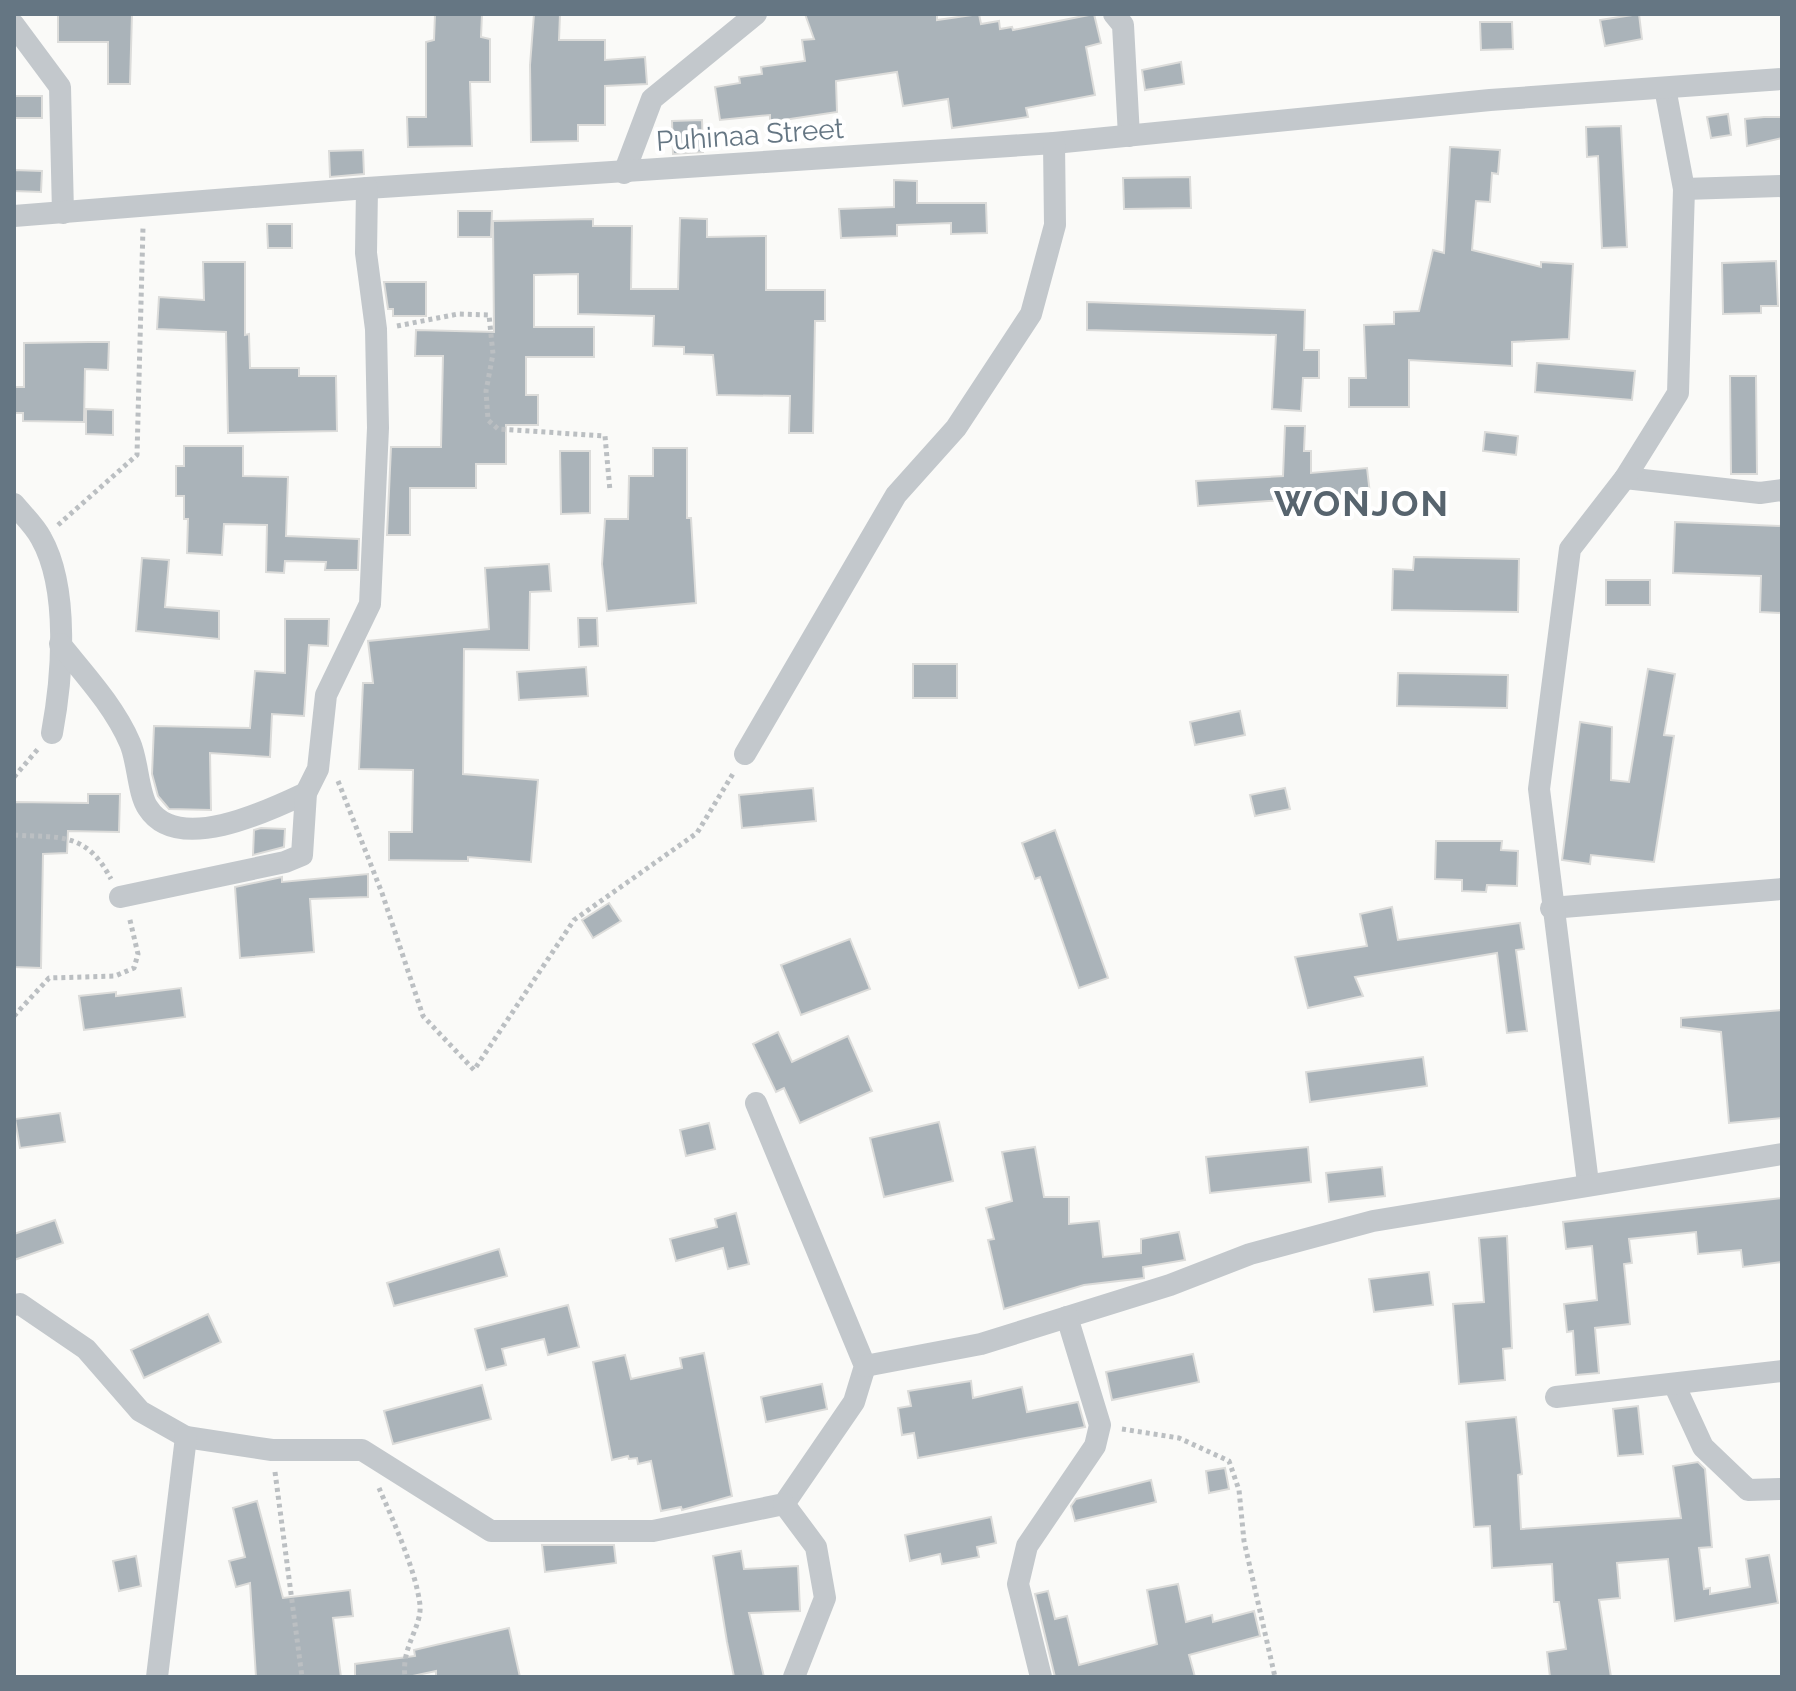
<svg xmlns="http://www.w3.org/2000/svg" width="1796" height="1691" viewBox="0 0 1796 1691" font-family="Raleway,sans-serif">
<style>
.building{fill:#aab3b9;stroke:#dcdcda;stroke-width:2}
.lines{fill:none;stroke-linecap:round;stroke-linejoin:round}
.path{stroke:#bbbfc2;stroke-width:5;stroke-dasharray:4 4;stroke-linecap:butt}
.street{stroke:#c3c8cc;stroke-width:22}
.labels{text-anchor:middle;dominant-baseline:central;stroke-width:8;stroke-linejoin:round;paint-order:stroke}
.street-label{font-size:28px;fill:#657683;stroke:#fff}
.district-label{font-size:36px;font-weight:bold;letter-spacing:2px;fill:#57646e;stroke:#fff}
</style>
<rect width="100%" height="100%" fill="#fafaf8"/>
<!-- building -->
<g class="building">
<path d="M58,14H132L130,84H108V42H58Z"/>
<path d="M435,14H482L481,37L490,39V82H470L472,146L408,147L407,117H426V42L434,40Z"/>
<path d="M534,14H560L559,40H605V60L645,57L647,84L605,86V125H578V141L531,142L530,65Z"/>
<path d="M805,14H937V20L979,14L981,24L999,21L1000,29L1012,27L1013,30L1094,14L1101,43L1086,47L1095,95L1026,108L1028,117L952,128L948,99L903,106L897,72L836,81L837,112L770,122V115L720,120L715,87L740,83L739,77L762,74L761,67L805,61L802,40L814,39Z"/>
<path d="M1639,14L1642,39L1605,46L1600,20Z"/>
<path d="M1480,22H1512L1513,49L1481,50Z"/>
<path d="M1181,62L1184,84L1145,90L1142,70Z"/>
<rect x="14" y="96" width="28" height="22"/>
<path d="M1728,114L1731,135L1711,138L1707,117Z"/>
<path d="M1764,117H1782V138L1747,146L1745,119Z"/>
<path d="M702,120L703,152L673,154L672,121Z"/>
<path d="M1621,126L1627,247L1602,248L1598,156L1587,157L1586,127Z"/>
<path d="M1450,147L1500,150L1498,174L1492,173L1490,202L1476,201L1472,250L1541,267V262L1573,264L1569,339L1512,342V366L1409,360V407H1349V378H1366L1364,325L1394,324V312L1419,311L1433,250L1444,253Z"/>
<path d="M363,150L364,174L330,177L329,151Z"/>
<path d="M14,170L42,171L41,192L14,191Z"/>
<path d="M1190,177L1191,208L1124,209L1123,178Z"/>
<path d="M894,180L917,181V203H986L987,233L951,234V223L897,225V236L841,238L839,209L894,207Z"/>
<path d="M458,211H492L491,237H458Z"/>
<path d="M680,218L707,219V237L766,236V290H825V321H815L813,433H789L790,396L717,395L713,355L684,354V347L653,346L654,316L578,314V274L534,275V327H594V357H526V395H538V425H506V464H476V488H410V535H387L391,447H441L443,356H415L416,330L494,332L493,221L593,219V226H632L631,289H678Z"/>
<path d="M267,224H292V248H268Z"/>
<path d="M1776,261L1778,306H1761V313L1723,314L1722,263Z"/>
<path d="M203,262H245V335L249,334L250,368H299V376H336L337,431L228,433L226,332L157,329L159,297L204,300Z"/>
<path d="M384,282H426V316H393V309H388Z"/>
<path d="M1087,302L1305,310L1304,350H1319V378H1303L1301,411L1272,409L1276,335L1087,330Z"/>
<path d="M89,342H109L108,370L85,369L84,422L23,421V413H14V387H24V343Z"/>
<path d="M1537,363L1635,371L1632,400L1535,392Z"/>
<path d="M1730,376H1756L1757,474H1731Z"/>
<path d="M86,409L113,410V435L86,434Z"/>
<path d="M1285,426H1305L1304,451H1311V473L1367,468L1370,494L1198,506L1196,481L1283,476Z"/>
<path d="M1485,432L1518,436L1516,455L1483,451Z"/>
<path d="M184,446H243V476L288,477L286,536L359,539L358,570H325L326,562L285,561L284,573L266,572L267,525L224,524L222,555L187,553L188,519H184V496H176V466H184Z"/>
<path d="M653,448H687V518H691L696,603L607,611L602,564L605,519H628L629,476H653Z"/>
<path d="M560,451H590V513L561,514Z"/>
<path d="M1675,522L1782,526V613L1760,612L1761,576L1673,573Z"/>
<path d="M1414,557L1519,559L1518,612L1392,610L1393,569L1413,570Z"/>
<path d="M142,558L169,560L165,607L219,611V639L136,631Z"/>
<path d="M549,564L551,591L530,592L529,650L464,649L463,774L538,780L531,862L468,857V861L389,860V832H412L413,770L359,769L363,683H373L368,641L489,629L485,568Z"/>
<rect x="1606" y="580" width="44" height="25"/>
<path d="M578,618H597L598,646L579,647Z"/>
<path d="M285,619H329L328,646L309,645L304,716L272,714L270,757L210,753L211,810L169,809L158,796L152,774L154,726L250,728L255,671L285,673Z"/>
<rect x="913" y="664" width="44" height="34"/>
<path d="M586,667L588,696L519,700L517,672Z"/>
<path d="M1648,669L1675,674L1664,735L1674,736L1654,862L1591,855L1590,864L1562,860L1580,722L1612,727L1611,780L1629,782Z"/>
<path d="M1398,673L1508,675L1507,708L1397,706Z"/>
<path d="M1240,711L1245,735L1195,745L1190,722Z"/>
<path d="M813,788L816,821L742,828L739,795Z"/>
<path d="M1285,788L1290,809L1255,816L1250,795Z"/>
<path d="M88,794H120L119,832L68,831L67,853L43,854L41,968L14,967V802L88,803Z"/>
<path d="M261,828L285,829L284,847L253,855L254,830Z"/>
<path d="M1055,830L1108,978L1079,988L1040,877L1035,879L1022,843Z"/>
<path d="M1436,841H1502L1501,850L1518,851L1517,886L1487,885L1486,892L1462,891V880L1435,879Z"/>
<path d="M368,874V897L310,899L314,952L240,958L235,887L282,877V882Z"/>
<path d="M609,903L621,921L593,938L582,920Z"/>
<path d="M1392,907L1398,940L1520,923L1524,949L1516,950L1527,1031L1507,1033L1497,953L1355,977L1363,996L1308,1008L1295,957L1367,946L1360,914Z"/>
<path d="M850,939L870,989L801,1015L781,965Z"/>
<path d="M181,988L185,1017L84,1030L79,996L116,992V996Z"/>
<path d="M1782,1010V1118L1729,1123L1721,1032L1681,1027V1018Z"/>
<path d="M778,1032L792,1062L848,1036L872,1091L800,1123L784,1088L776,1092L753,1044Z"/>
<path d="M1423,1057L1427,1086L1310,1102L1306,1072Z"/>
<path d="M60,1113L65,1142L20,1148L15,1119Z"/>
<path d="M939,1122L953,1181L884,1197L870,1138Z"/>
<path d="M709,1123L715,1149L686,1156L680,1130Z"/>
<path d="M1035,1147L1044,1197H1069V1224L1099,1221L1103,1257L1141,1253V1239L1179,1232L1185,1260L1143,1267L1144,1278L1084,1285L1004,1309L988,1240L994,1239L986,1208L1012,1201L1002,1152Z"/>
<path d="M1308,1147L1311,1182L1210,1193L1206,1157Z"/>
<path d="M1382,1167L1385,1196L1329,1202L1326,1173Z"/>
<path d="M1782,1198V1262L1743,1267L1741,1250L1698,1254L1696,1232L1629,1239L1632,1263L1624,1264L1630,1324L1595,1328L1599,1373L1576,1375L1573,1331L1567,1332L1564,1304L1597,1300L1592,1246L1566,1249L1563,1222Z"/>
<path d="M736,1213L749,1264L728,1269L723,1248L676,1261L670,1239L717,1227L715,1219Z"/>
<path d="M55,1220L63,1243L14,1260V1234Z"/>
<path d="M1507,1236L1512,1348L1503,1349L1505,1380L1459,1384L1453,1304L1484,1302L1479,1238Z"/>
<path d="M499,1249L507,1276L394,1306L387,1283Z"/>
<path d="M1429,1272L1433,1305L1374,1312L1369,1279Z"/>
<path d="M568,1305L579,1347L548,1355L544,1339L502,1349L506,1365L486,1370L475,1329Z"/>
<path d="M208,1314L221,1342L144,1378L131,1350Z"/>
<path d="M704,1353L732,1496L682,1510L681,1507L661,1511L651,1461L638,1464L637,1458L629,1459L628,1456L612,1460L593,1362L625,1355L631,1379L682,1368L680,1358Z"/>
<path d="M1193,1354L1199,1382L1112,1400L1106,1372Z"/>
<path d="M971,1381L973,1398L1022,1387L1027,1412L1078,1402L1085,1427L918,1458L914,1433L902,1435L898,1408L911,1406L908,1391Z"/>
<path d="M822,1384L827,1409L766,1422L761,1397Z"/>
<path d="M482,1385L491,1419L393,1444L384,1411Z"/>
<path d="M1638,1406L1643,1454L1618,1456L1613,1409Z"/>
<path d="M1516,1417L1522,1474L1518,1475L1521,1529L1681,1518L1673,1466L1698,1462L1705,1469L1712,1547L1699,1548L1704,1589L1710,1588V1594L1750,1587L1746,1559L1769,1555L1778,1603L1675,1621L1668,1559L1617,1563L1620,1598L1599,1600L1611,1677H1550L1547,1652L1566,1649L1559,1602H1554L1552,1564L1492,1568L1490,1526L1474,1527L1466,1422Z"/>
<path d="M1225,1468L1229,1489L1209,1493L1206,1471Z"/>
<path d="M1151,1480L1156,1502L1075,1521L1071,1506L1076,1499Z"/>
<path d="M257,1501L283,1598L350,1590L353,1616L333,1618L341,1677H256L250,1583L236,1587L229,1561L245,1557L233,1508Z"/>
<path d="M991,1517L996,1543L977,1547L979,1557L942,1564L940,1554L910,1561L905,1535Z"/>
<path d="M542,1545H614L616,1563L545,1572Z"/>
<path d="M741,1551L744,1569L798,1566L800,1611L749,1613L764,1677H734L727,1642L713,1556Z"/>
<path d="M136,1556L141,1586L119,1591L113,1561Z"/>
<path d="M1178,1584L1186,1622L1212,1615L1213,1622L1254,1611L1260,1636L1189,1655L1195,1677H1055L1035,1594L1048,1591L1055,1619L1067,1616L1079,1665L1157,1644L1147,1590Z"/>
<path d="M509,1628L520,1677H436V1671L408,1677H355V1664L415,1656L414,1650Z"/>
</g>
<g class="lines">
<!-- path -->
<g class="path">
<path d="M397,326L458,314L489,315L493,354L486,391L488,420L498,429L605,436L610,491"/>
<path d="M58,525L137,455L143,227"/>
<path d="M14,777L38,749"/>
<path d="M338,781L382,893L423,1016L474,1070L574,920L697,833L734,772"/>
<path d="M14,835C59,838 86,831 111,879"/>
<path d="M14,1016L49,978L115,976L134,968L138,954L129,916"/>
<path d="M1122,1429L1179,1438L1229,1461L1239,1490L1244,1541L1275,1677"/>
<path d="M275,1472L302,1677"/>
<path d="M379,1488C393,1520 416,1571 420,1605C422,1627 401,1647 405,1677"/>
</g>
<!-- street -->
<g class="street">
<path d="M1114,14L1123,25L1129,136"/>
<path d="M14,25L60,87L63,213"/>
<path d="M1665,88L1684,189L1782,186"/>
<path d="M624,173L652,99L756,14"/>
<path d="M14,216L367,188L1054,143L1490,100L1782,79"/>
<path d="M1625,478L1760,493L1782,490"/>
<path d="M14,504C23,515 35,526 41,538C70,589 62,679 52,733"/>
<path d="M60,644C85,675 114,706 130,743C138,761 138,794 148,808C178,855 270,810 306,793"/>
<path d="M745,754L896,495L956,428L1031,314L1055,225L1054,143"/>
<path d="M120,897L285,862L302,855L306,793L318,769L326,695L370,604L378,428L376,329L366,253L367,188"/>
<path d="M1551,908L1782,889"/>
<path d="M1588,1183L1539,789L1570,549L1625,478L1678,393L1684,189"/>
<path d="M14,1305L20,1304L86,1349L140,1411L186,1437L272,1450H362L491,1531H653L784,1504L854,1402L865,1366L756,1103"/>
<path d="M865,1366L981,1344L1170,1285L1250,1254L1373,1221L1782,1154"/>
<path d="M1674,1384L1703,1447L1748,1490L1782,1489"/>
<path d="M1556,1397L1782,1371"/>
<path d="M784,1504L816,1547L825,1598L794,1677"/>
<path d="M157,1677L186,1437"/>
<path d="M1041,1677L1018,1584L1027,1546L1095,1446L1100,1425L1067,1317"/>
</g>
</g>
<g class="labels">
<!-- street labels -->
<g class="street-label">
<text transform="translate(750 135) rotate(-4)">Puhinaa Street</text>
</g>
<!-- district labels -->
<g class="district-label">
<text x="1362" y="503">WONJON</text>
</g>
</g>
<!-- border -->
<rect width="1796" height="1691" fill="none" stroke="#657683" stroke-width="32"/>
</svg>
